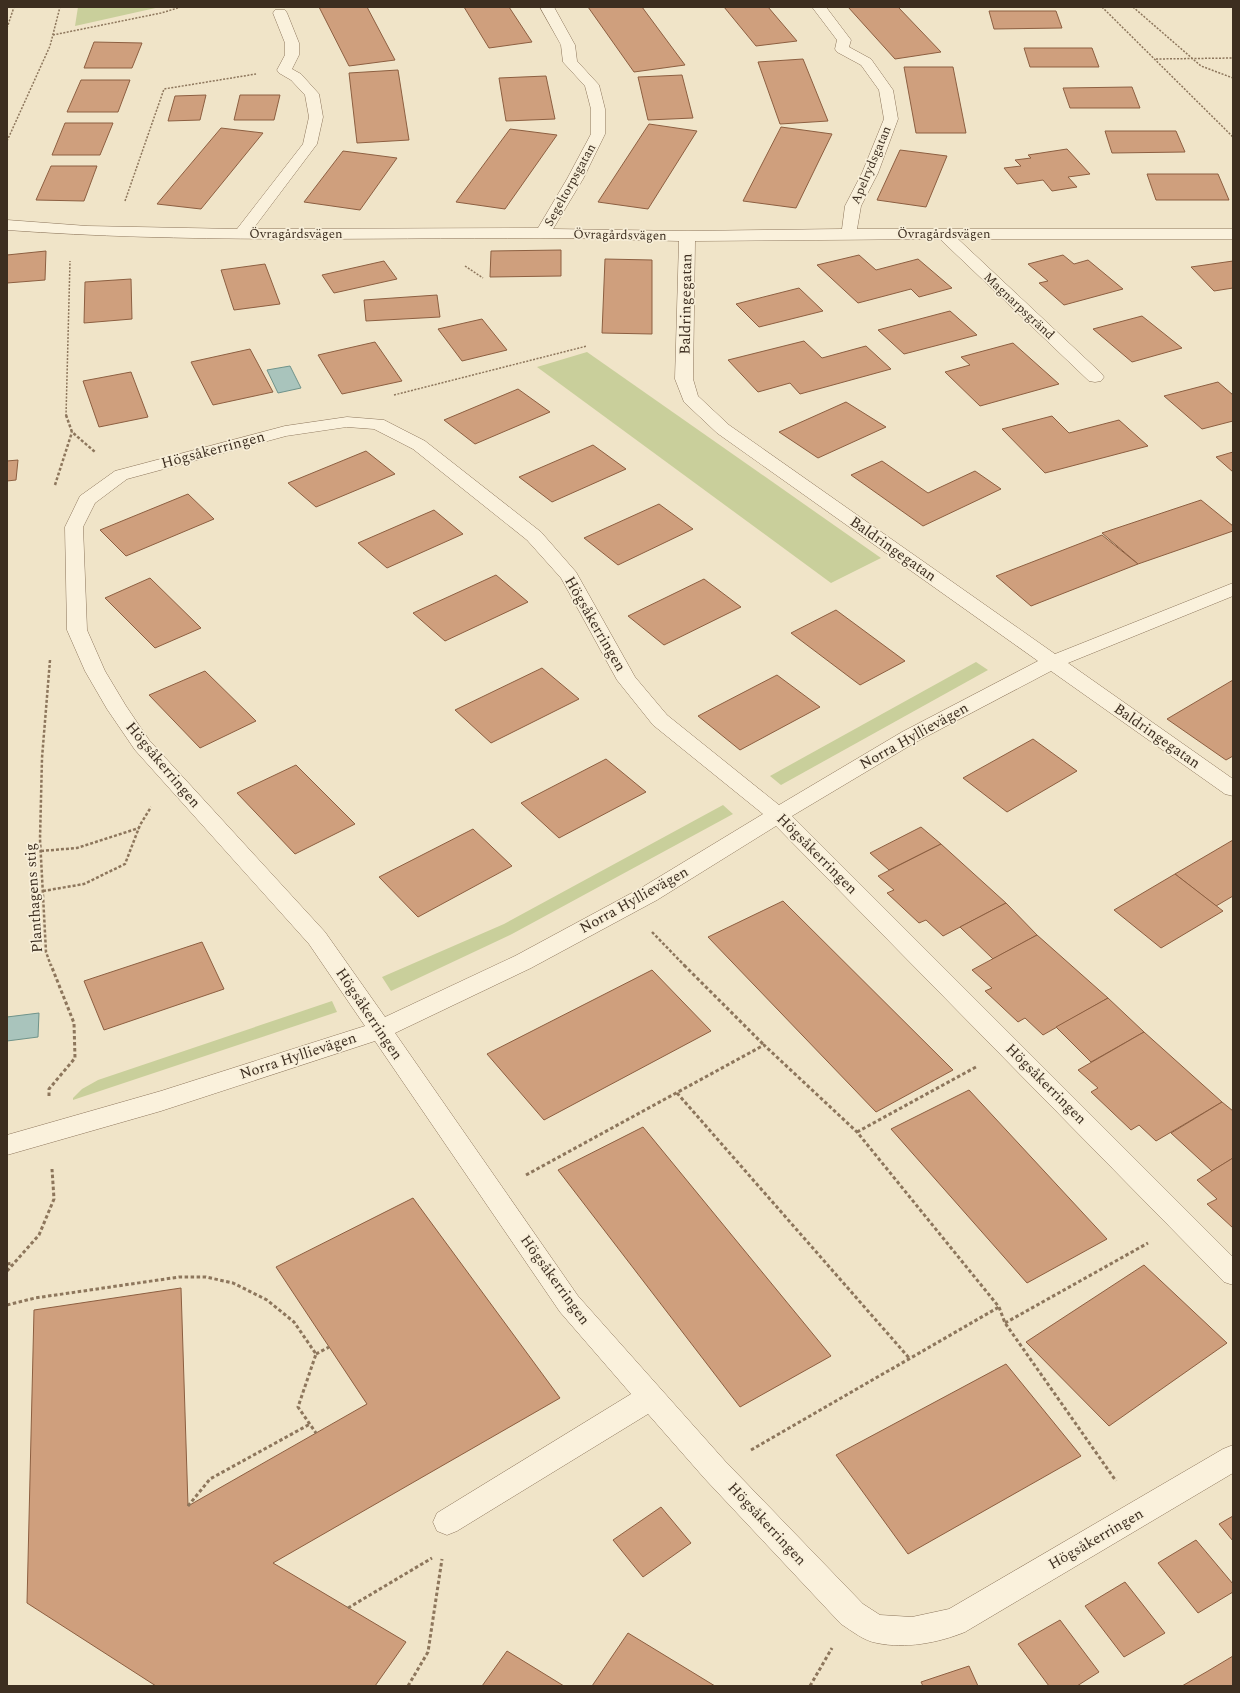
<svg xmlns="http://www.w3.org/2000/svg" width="1240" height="1693" viewBox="0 0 1240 1693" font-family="Spectral,serif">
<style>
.green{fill:#c9cf9b}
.water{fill:#a9c4bc;stroke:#6f938a}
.building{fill:#cf9f7d;stroke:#8d5f41}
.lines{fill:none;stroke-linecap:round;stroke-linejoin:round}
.minor-casing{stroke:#8d765c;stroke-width:1}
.path-far2{stroke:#8d765c;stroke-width:1.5;stroke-dasharray:2 1.5;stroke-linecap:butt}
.path-far1{stroke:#8d765c;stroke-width:2.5;stroke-dasharray:3 2;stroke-linecap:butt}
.path{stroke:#8d765c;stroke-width:3;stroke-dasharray:3.5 2.5;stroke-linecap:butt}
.minor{fill:#faf1dc;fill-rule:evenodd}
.labels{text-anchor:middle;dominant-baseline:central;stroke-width:3.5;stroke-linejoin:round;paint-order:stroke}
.far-street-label{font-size:13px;fill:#3d2e20;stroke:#f7eed8}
.street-label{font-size:15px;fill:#3d2e20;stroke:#f7eed8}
</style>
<rect width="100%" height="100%" fill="#f0e4c8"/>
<!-- green -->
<g class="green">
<path d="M78,7H160L75,26Z"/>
<path d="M587,352L881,558L831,583L537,367Z"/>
<path d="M976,662L988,670L781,785L770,776Z"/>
<path d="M723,805L733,814L512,934L391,991L382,977L504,924Z"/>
<path d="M332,1001L337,1012L73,1100V1098L82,1089L98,1080Z"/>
</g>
<!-- water -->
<g class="water">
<path d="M290,366L301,388L278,393L267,370Z"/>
<path d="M39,1013L38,1037L7,1041V1017Z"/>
</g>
<!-- building -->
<g class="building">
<path d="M319,7H367L395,60L349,66Z"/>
<path d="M464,7H509L532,42L489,48Z"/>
<path d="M588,7H642L685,65L634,72Z"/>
<path d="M724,7H768L797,41L756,46Z"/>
<path d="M848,7H898L941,52L895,59Z"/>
<path d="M989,11H1056L1062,28L994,29Z"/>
<path d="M94,42L142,43L132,68H84Z"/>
<path d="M1024,48H1092L1099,67H1030Z"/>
<path d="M803,59L828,121L780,124L758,62Z"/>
<path d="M904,67H953L966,133H916Z"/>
<path d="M398,70L409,140L357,143L349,73Z"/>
<path d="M682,75L693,118L648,120L638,77Z"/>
<path d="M546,76L555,119L506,121L499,78Z"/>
<path d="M81,80H130L118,112H67Z"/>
<path d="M1132,87L1140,108H1070L1063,88Z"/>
<path d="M206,95L200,120L168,121L175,96Z"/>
<path d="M240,95H280L274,120H234Z"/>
<path d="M65,123H113L100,155H52Z"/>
<path d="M649,124L697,131L648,209L598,202Z"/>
<path d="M781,127L832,134L796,208L743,201Z"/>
<path d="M221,128L263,133L201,209L157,204Z"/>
<path d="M510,129L557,135L505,209L456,202Z"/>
<path d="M1105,131H1176L1185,152L1112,153Z"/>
<path d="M1067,149L1090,174L1068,177L1077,187L1052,191L1043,180L1017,184L1004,168L1021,166L1015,160L1031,158L1028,155Z"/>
<path d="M900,150L947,156L926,207L877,200Z"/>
<path d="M343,151L397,158L360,210L304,202Z"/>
<path d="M51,166H97L84,201L36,200Z"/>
<path d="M1147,174H1218L1229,200H1156Z"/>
<path d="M561,250V276L490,277L491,251Z"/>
<path d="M46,251L45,280L7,283V255Z"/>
<path d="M859,255L876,270L918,259L952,288L919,297L911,289L858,303L817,265Z"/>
<path d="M1063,255L1074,264L1088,260L1123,289L1064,305L1039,283L1048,281L1028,264Z"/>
<path d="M605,259L652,260V334L602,333Z"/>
<path d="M384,261L397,279L334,293L322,275Z"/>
<path d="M1233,261V288L1214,291L1191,267Z"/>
<path d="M265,264L280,304L234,310L221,270Z"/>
<path d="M131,279L132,319L84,323L85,282Z"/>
<path d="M799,288L823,311L759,327L736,304Z"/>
<path d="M437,295L440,317L366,321L364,300Z"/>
<path d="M950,311L977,335L904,354L878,330Z"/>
<path d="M1142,316L1182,348L1132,362L1093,329Z"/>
<path d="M482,319L507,350L462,361L438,329Z"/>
<path d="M804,341L822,358L866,346L891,369L800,394L790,383L758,392L728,360Z"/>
<path d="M375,342L402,381L342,394L318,355Z"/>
<path d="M1013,343L1059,384L980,406L945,372L970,365L961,357Z"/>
<path d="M250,349L273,392L213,405L191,362Z"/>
<path d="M131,372L148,417L99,427L83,381Z"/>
<path d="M1218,382L1233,395V421L1202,429L1164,396Z"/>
<path d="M518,389L550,412L475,444L444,420Z"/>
<path d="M846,402L886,427L818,458L779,432Z"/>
<path d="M1052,416L1069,433L1119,420L1148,446L1045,473L1002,429Z"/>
<path d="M593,445L626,469L552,502L519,477Z"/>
<path d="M366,451L395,474L316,507L288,483Z"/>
<path d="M1233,452V472L1216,457Z"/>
<path d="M18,460L16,480L7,481V461Z"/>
<path d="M882,461L928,493L975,471L1001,489L923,526L851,475Z"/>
<path d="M188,494L214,519L126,556L100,530Z"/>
<path d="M1201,500L1233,526V531L1138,564L1102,533Z"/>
<path d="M659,504L693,529L618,565L584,538Z"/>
<path d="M434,510L463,534L387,568L358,543Z"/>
<path d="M1102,535L1138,564L1031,606L996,576Z"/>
<path d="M496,575L528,602L445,641L413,613Z"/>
<path d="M150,578L201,628L155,648L105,598Z"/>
<path d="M704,579L741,607L664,645L628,616Z"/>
<path d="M836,610L905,661L860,685L791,633Z"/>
<path d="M542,668L579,699L491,743L455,710Z"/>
<path d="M205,671L256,721L200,748L149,695Z"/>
<path d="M777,675L820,707L740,750L698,716Z"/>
<path d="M1233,680V756L1226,760L1167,719Z"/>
<path d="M1033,739L1077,771L1007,812L963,778Z"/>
<path d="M606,759L646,792L559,838L521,803Z"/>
<path d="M296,765L355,824L295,854L237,793Z"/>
<path d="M921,827L941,844L889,870L870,853Z"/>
<path d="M473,829L512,866L418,917L379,877Z"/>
<path d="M1233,840V896L1216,906L1175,874Z"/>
<path d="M941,844L1006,903L943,936L926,920L919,923L887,893L894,890L878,876Z"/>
<path d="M1175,874L1223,911L1161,948L1114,910Z"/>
<path d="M783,901L953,1070L876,1112L708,937Z"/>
<path d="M1006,903L1037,935L993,959L960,927Z"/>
<path d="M1037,935L1108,998L1043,1035L1025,1018L1018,1022L985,991L992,988L972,970Z"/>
<path d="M202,942L224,989L104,1030L84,981Z"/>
<path d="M652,970L711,1031L544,1120L487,1054Z"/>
<path d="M1108,998L1144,1032L1091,1062L1056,1027Z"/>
<path d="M1144,1032L1222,1102L1156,1141L1139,1125L1131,1130L1091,1092L1098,1088L1078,1070Z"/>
<path d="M969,1090L1107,1239L1027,1283L891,1129Z"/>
<path d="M1222,1102L1233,1111V1158L1212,1171L1171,1133Z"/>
<path d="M643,1127L831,1356L740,1407L558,1170Z"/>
<path d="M1233,1158V1228L1207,1204L1217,1199L1197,1180Z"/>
<path d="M413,1198L560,1398L273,1563L406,1642L375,1686H156L27,1603L34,1310L181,1288L188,1506L367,1404L276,1267Z"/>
<path d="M1144,1265L1227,1343L1109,1426L1026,1342Z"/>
<path d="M1006,1364L1081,1456L908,1554L836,1455Z"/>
<path d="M661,1507L691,1543L643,1577L613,1540Z"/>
<path d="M1233,1516V1541L1219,1524Z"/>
<path d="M1196,1540L1233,1584V1592L1198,1613L1158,1563Z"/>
<path d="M1125,1582L1165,1633L1124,1657L1085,1606Z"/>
<path d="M1060,1620L1099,1672L1077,1686H1049L1018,1644Z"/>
<path d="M628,1633L715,1686H592Z"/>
<path d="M507,1651L564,1686H482Z"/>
<path d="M1233,1656V1686H1182L1208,1671Z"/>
<path d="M969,1666L978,1686H923L921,1682Z"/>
</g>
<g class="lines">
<defs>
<path id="minor" d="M540,7H554L575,45L577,61L599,85L605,109V134L583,179L553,229L687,231L842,229L845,206L862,173L884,119L879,90L861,65L837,52L835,49L837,40L812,7H826L851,40L849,47L871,59L893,90L898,119L878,173L861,206L857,229H1233V239H958L1101,373L1104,377L1101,381L1095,382L1089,381L940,239L695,241L693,379L698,396L729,425L1055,654L1233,583V596L1068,663L1233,779V796L1225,794L1051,671L916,742L792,816L1233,1257V1285L1224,1282L776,826L657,900L531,968L395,1033L578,1296L725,1461L863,1604L880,1615L912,1617L949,1609L1223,1449L1233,1445V1473L965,1632C938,1643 905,1649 877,1643C864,1641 852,1631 841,1624L705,1479L648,1414L457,1531L447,1535L437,1531L433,1522L437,1513L631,1394L560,1312L375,1041L161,1111L7,1155V1135L161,1091L365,1026L309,944L135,750L107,709L85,671L67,630L65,527L80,496L115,471L285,426L347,417L384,420L425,441L541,532L576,572L635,677L667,715L779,805L902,732L1038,661L717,433L684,402L675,379L679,241C633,240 587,238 541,238C363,238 184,243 7,230V220L87,226L237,229L303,144L309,117L305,95L291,80L279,73L277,70L285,55V43L273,13L275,10H285L287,13L299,43V55L292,69L301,74L319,94L323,117L317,144L253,229L538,228L567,179L591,134V109L585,86L563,62L561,45ZM347,427L374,429L413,449L527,540L561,578L617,680L653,725L763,814L641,888L515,956L385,1017L325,932L149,740L126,706L105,671L87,630L83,527L95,503L127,479L286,436Z"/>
</defs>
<!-- minor casing -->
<use href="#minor" class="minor-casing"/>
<!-- path-far2 -->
<g class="path-far2">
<path d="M1102,7L1233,137"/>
<path d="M1133,7L1201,66L1233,78"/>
<path d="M7,28L14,7"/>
<path d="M53,35L161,13L181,7"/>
<path d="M1156,59L1233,58"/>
<path d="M7,141L50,46L60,7"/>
<path d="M125,201L164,89L256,74"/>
<path d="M465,266L483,278"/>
<path d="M394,395L587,346"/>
<path d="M66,416L70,261"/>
</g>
<!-- path-far1 -->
<g class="path-far1">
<path d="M66,415L72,432L95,452"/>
<path d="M55,485L72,432"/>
<path d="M50,660L42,758L40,839L46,952L51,966"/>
<path d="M41,851L77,848L139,828"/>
<path d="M43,891L84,884L125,864L140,825L151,807"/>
<path d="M652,932L685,966"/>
</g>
<!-- path -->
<g class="path">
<path d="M684,965L764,1045"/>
<path d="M677,1093L910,1359"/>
<path d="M49,1096V1089L75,1058L74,1023L51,965"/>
<path d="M857,1132L976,1067"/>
<path d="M526,1175L764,1045L857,1132L999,1307L1005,1323L1116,1481"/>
<path d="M7,1264L13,1263"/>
<path d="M7,1271L39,1235L54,1199L52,1169"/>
<path d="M7,1305L35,1298L179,1277H206L233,1283L267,1300L294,1322L316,1354L298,1407L316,1433"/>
<path d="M1005,1323L1148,1243"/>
<path d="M316,1354L329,1347"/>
<path d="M751,1450L999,1307"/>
<path d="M188,1506L210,1479L310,1424"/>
<path d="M348,1608L432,1558"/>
<path d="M408,1686L428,1652L442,1559"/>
<path d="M810,1686L832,1648"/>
</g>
<!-- minor -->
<use href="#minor" class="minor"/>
</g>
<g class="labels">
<!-- far-street labels -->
<g class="far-street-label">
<text transform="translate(871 165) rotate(-67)">Apelrydsgatan</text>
<text transform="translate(570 185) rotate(-61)">Segeltorpsgatan</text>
<text x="296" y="234">Övragårdsvägen</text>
<text x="944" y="234">Övragårdsvägen</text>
<text transform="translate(620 235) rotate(1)">Övragårdsvägen</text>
<text transform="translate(1019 306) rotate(43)">Magnarpsgränd</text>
</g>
<!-- street labels -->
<g class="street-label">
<text transform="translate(686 304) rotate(-89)">Baldringegatan</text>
<text transform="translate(213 450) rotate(-15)">Högsåkerringen</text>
<text transform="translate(893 549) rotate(35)">Baldringegatan</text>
<text transform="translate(595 624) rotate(60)">Högsåkerringen</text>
<text transform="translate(914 736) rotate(-29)">Norra Hyllievägen</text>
<text transform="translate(1157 736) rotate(35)">Baldringegatan</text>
<text transform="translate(163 765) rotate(50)">Högsåkerringen</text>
<text transform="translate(817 854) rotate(45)">Högsåkerringen</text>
<text transform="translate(34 898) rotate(-94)">Planthagens stig</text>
<text transform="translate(634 900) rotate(-29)">Norra Hyllievägen</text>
<text transform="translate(369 1014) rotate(56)">Högsåkerringen</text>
<text transform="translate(298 1056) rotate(-18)">Norra Hyllievägen</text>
<text transform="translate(1046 1084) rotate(45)">Högsåkerringen</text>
<text transform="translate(555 1280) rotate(54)">Högsåkerringen</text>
<text transform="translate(767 1524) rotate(47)">Högsåkerringen</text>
<text transform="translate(1096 1539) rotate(-30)">Högsåkerringen</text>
</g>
</g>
<!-- border -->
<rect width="1240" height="1693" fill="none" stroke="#3d2e20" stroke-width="16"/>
</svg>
